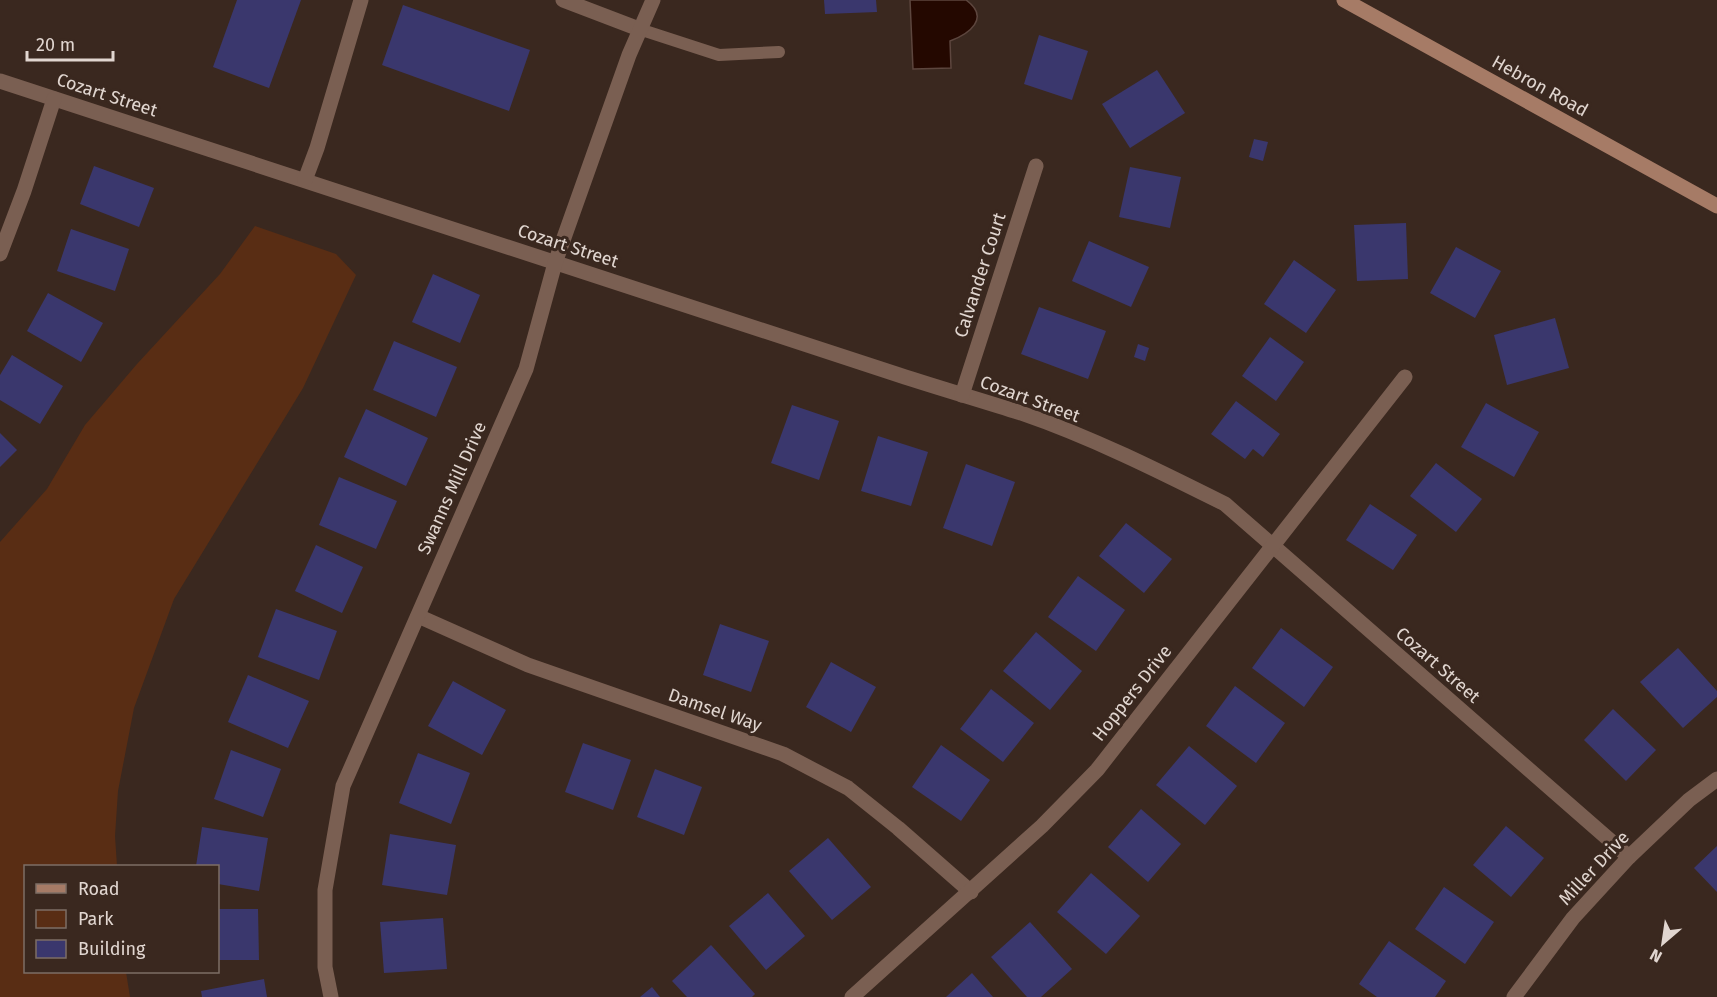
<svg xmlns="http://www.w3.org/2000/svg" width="1717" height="997" viewBox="0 0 1717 997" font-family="'Fira Sans',sans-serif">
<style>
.green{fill:#592d14}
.water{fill:#240800;stroke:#5d463e;stroke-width:1.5}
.building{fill:#3a376d}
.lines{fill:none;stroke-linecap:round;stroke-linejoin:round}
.lane{stroke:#7a5f52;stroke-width:12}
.street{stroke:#7a5f52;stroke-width:15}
.secondary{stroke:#a67b66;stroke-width:15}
.labels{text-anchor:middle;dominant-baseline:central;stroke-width:6;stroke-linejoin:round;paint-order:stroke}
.street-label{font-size:18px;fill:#e1d6d0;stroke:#3a281f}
</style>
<rect width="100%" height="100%" fill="#3a281f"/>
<!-- green -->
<path class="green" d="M255,226L336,254L356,275L303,388L174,599L134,708L118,791L115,836L117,866H26V972H126L130,997H0V542L47,489L85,425L137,364L220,274Z"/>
<!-- water -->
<path class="water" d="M910,0H966C991,18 969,34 950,41L951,68L913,69Z"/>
<!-- building -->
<g class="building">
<path d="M237,0H301L269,88L213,67Z"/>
<path d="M824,0H876L877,12L825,14Z"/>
<path d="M403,5L530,50L509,111L382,65Z"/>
<path d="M1039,35L1088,51L1072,100L1024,84Z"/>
<path d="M1157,70L1185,113L1130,148L1102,104Z"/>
<path d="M1254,139L1268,142L1263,161L1249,157Z"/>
<path d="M94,166L154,188L139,227L80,204Z"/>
<path d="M1130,167L1181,177L1170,228L1119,217Z"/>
<path d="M1406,223L1408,279L1357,281L1354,225Z"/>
<path d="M71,229L129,249L115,291L57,271Z"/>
<path d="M1089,241L1149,267L1131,307L1072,281Z"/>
<path d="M1456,247L1501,271L1475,318L1430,293Z"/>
<path d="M1294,260L1336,290L1306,333L1264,304Z"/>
<path d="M433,274L480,295L460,343L412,322Z"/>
<path d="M48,293L103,323L81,362L27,331Z"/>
<path d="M1039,307L1106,331L1088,379L1021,354Z"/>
<path d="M1555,318L1569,368L1507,385L1494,335Z"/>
<path d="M1270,337L1304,362L1276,401L1242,376Z"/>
<path d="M394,341L457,367L436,417L373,390Z"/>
<path d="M1138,344L1149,348L1145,361L1134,357Z"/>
<path d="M12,355L63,386L40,424L0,400V375Z"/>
<path d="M1236,401L1280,434L1263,457L1253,449L1245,459L1211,434Z"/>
<path d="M1486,403L1539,432L1514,477L1461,447Z"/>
<path d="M792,405L839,421L819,480L771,463Z"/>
<path d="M366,409L428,438L406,486L344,457Z"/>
<path d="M0,433L17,450L0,467Z"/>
<path d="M878,436L928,452L911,506L861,491Z"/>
<path d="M1436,463L1482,499L1456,532L1410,496Z"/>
<path d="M966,464L1015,482L992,546L943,528Z"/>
<path d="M339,477L397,501L376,549L319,525Z"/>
<path d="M1370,504L1417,535L1393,570L1346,540Z"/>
<path d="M1126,523L1172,559L1144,593L1099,556Z"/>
<path d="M316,545L363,567L342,613L295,591Z"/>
<path d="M1078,576L1125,610L1096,651L1048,617Z"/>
<path d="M276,609L337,631L319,680L258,657Z"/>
<path d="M720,624L769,641L751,692L703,675Z"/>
<path d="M1281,628L1333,667L1304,707L1252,668Z"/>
<path d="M1036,632L1082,671L1050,710L1003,671Z"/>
<path d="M1678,648L1717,691V697L1683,728L1640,682Z"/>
<path d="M831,662L876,687L851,732L806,707Z"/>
<path d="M248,675L309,701L288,748L228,722Z"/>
<path d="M453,681L506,710L482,755L428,726Z"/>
<path d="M1235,686L1285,723L1256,763L1206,726Z"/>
<path d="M991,689L1034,723L1003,762L960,729Z"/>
<path d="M1613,709L1656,750L1626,781L1584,740Z"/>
<path d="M583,743L631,760L613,810L565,792Z"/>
<path d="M941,745L990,780L961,821L912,787Z"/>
<path d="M1189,746L1237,786L1205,825L1156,785Z"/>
<path d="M231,750L281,769L263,817L214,799Z"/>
<path d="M418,753L470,773L451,824L399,803Z"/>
<path d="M655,769L702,787L684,835L637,817Z"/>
<path d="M1141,809L1181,844L1148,882L1108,847Z"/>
<path d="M1506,826L1544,858L1511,897L1473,865Z"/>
<path d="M202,827L268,838L259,891L218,884V866H196Z"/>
<path d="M390,834L456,845L447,895L382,885Z"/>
<path d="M828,838L871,887L832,920L789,871Z"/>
<path d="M1717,846V892L1694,868Z"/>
<path d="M1091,873L1140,916L1106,954L1057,912Z"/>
<path d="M1444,887L1494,922L1465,964L1415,929Z"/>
<path d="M768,893L805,936L766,970L729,926Z"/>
<path d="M218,909H258L259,960H218Z"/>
<path d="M443,918L447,969L384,973L380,922Z"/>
<path d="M1030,922L1072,969L1041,997H1027L991,957Z"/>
<path d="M1389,941L1446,981L1435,997H1377L1359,984Z"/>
<path d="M711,945L755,994L752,997H687L672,981Z"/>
<path d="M972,973L993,997H946Z"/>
<path d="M264,979L267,997H202L201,991Z"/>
<path d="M652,987L660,997H640Z"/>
</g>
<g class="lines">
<!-- lane -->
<path class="lane" d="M639,29L719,55L779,52"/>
<!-- street -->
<g class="street">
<path d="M563,0L639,29"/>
<path d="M0,81L899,375C939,388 980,400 1021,413C1091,437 1159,471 1225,504L1629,857"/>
<path d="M305,180L317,148L361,0"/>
<path d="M0,254L24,191L54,99"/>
<path d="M962,395L1036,166"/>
<path d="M418,616L528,665L783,754L848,788L898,828L971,892"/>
<path d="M331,997L325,967V890L343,786L526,369L555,263L629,55L653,0"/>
<path d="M852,997L1042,826L1097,770L1405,377"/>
<path d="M1514,997L1573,918L1629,857L1689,800L1717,779"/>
</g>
<!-- secondary -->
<path class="secondary" d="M1344,0L1717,206"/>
</g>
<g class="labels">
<!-- street labels -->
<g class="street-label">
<text transform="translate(1540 86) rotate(29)">Hebron Road</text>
<text transform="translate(107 95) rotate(18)">Cozart Street</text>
<text transform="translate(568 246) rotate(18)">Cozart Street</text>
<text transform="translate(980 275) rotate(-72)">Calvander Court</text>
<text transform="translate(1030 399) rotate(20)">Cozart Street</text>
<text transform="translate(452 488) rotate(-66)">Swanns Mill Drive</text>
<text transform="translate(1438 665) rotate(41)">Cozart Street</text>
<text transform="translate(1132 693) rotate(-52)">Hoppers Drive</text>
<text transform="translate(715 710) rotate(19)">Damsel Way</text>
<text transform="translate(1594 868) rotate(-47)">Miller Drive</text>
</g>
</g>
<!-- legend -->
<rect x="24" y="865" width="195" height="108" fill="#3a281f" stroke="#7d6e66" stroke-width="1.5"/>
<rect x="36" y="884" width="30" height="9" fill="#a67b66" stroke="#7d6e66" stroke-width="1.5"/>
<text x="78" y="895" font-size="18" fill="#e1d6d0">Road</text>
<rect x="36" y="910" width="30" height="18" fill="#592d14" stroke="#7d6e66" stroke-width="1.5"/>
<text x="78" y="925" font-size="18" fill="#e1d6d0">Park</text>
<rect x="36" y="940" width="30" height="18" fill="#3a376d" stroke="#7d6e66" stroke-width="1.5"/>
<text x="78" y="955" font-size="18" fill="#e1d6d0">Building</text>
<!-- north arrow -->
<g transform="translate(1663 943) rotate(209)" stroke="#3a281f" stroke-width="4.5" paint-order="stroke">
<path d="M0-4.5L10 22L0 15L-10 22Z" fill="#e1d6d0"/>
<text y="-9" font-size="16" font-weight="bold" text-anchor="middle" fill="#e1d6d0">N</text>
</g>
<!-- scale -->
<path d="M27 51v9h86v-9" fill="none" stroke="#e1d6d0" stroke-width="3"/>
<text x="36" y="51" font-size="18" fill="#e1d6d0" stroke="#3a281f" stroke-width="4.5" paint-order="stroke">20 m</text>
</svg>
